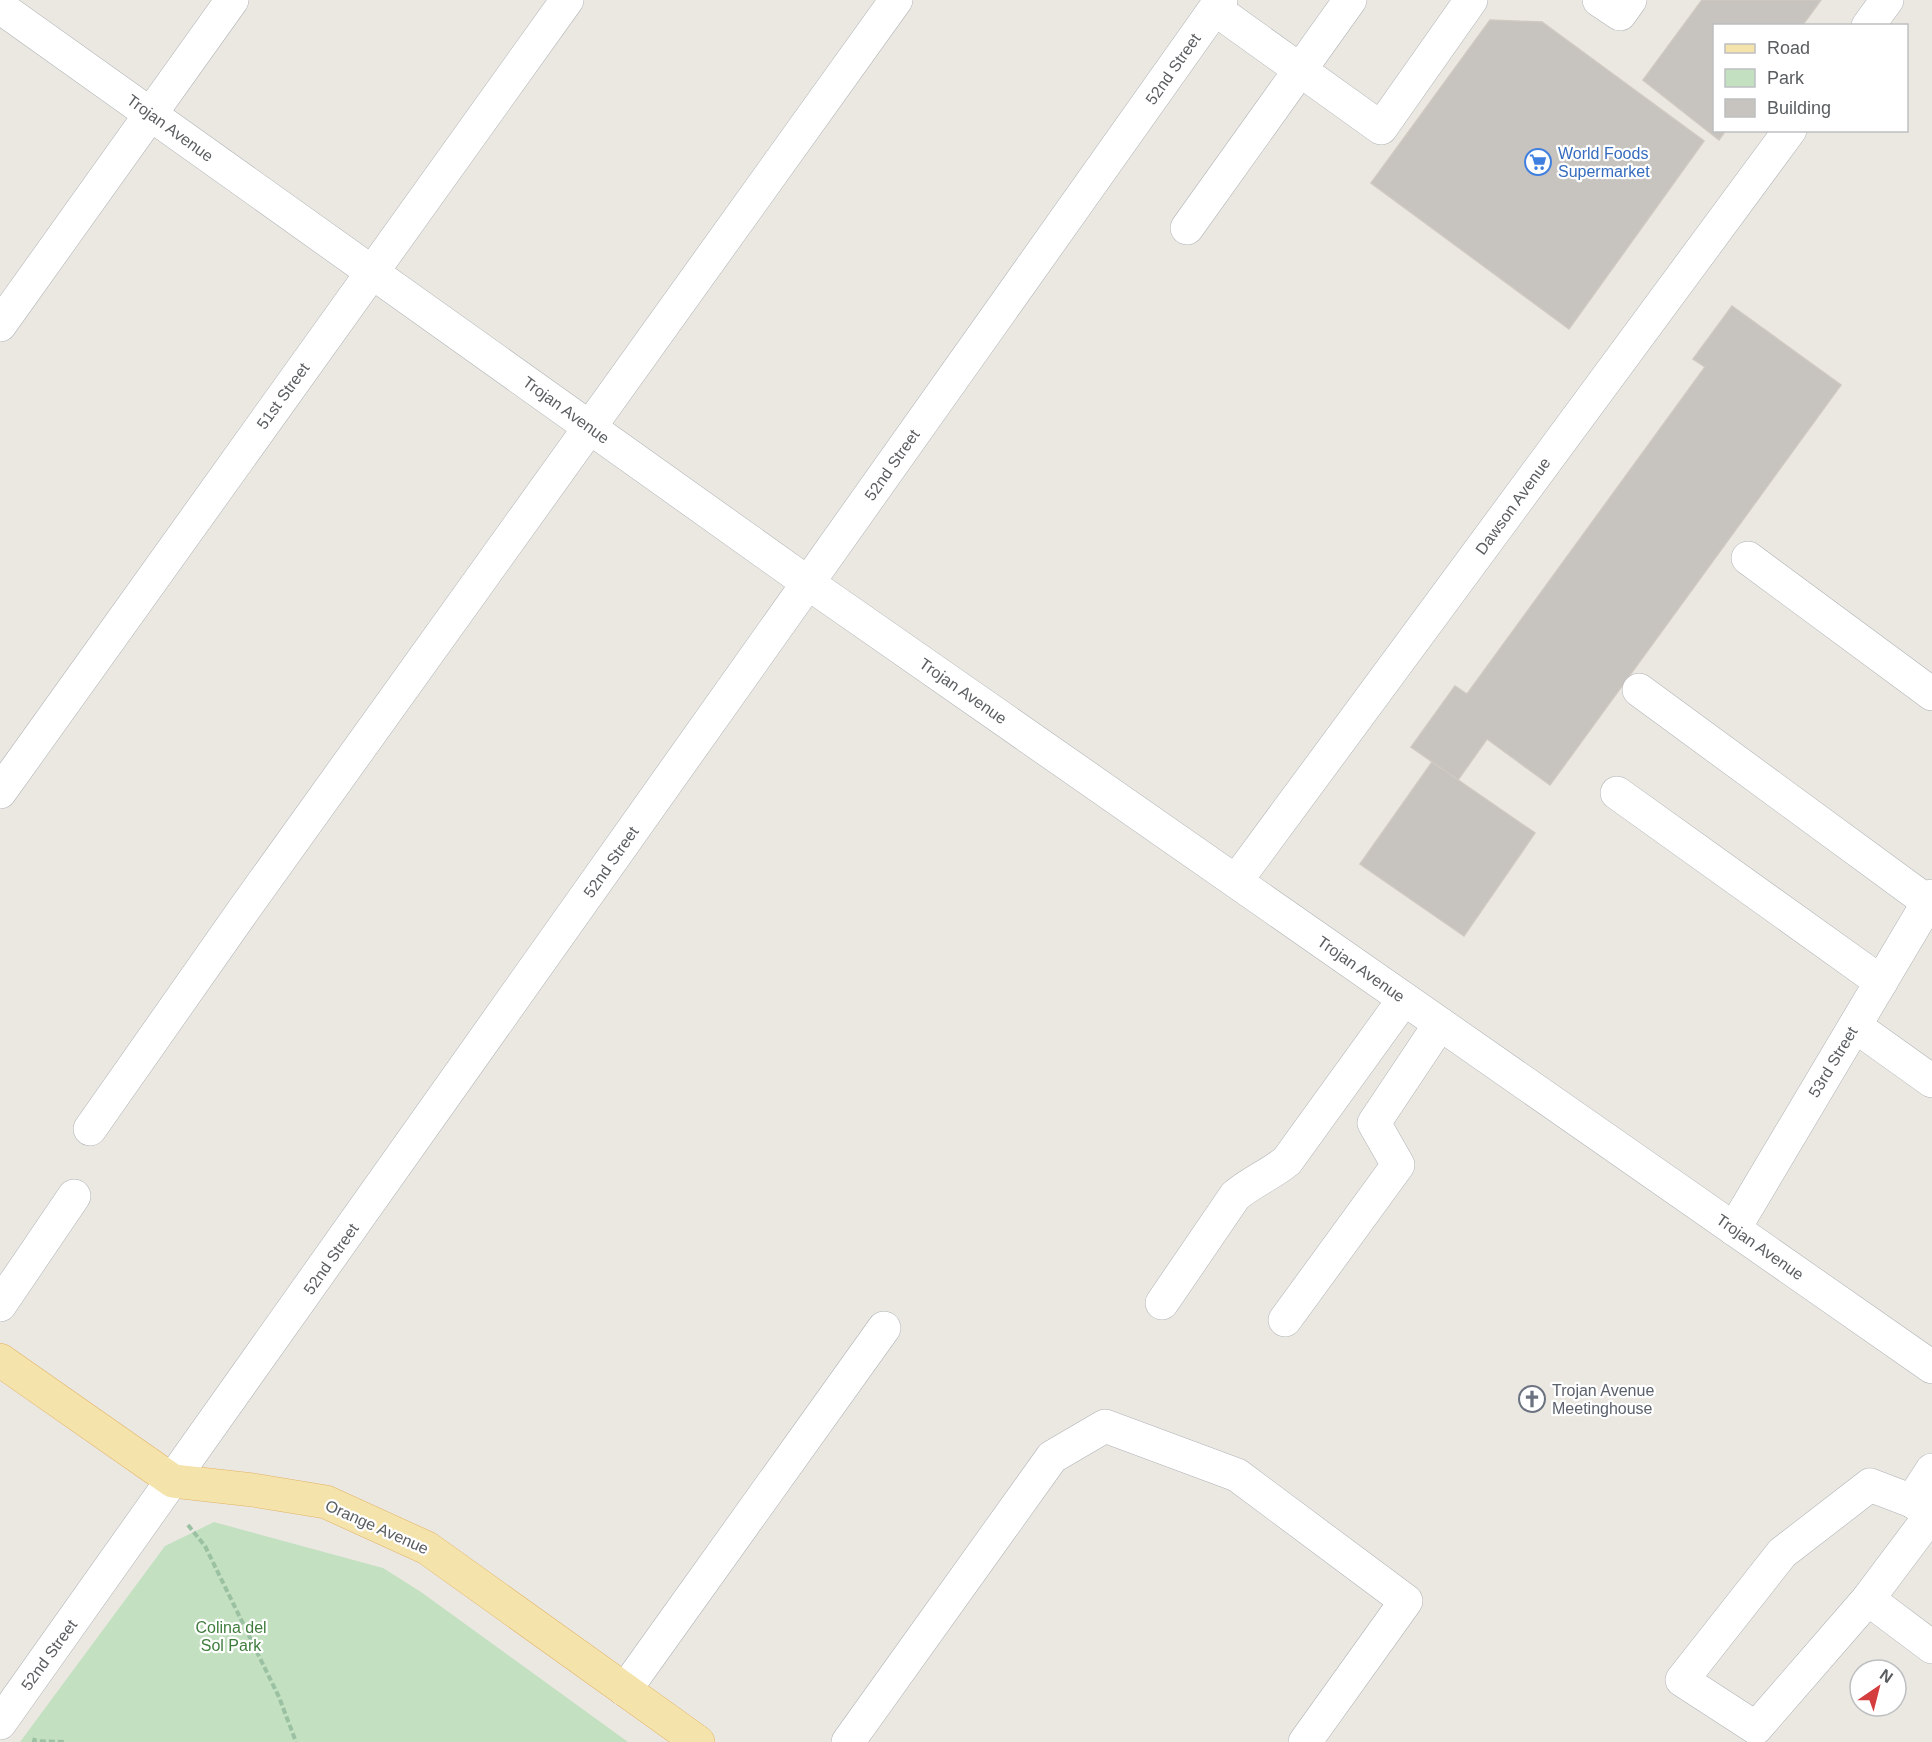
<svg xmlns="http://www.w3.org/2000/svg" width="1932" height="1742" viewBox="0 0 1932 1742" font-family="Helvetica,sans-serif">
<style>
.green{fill:#c3e0c1}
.building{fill:#c7c3be;stroke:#cfc9c1;stroke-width:1.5}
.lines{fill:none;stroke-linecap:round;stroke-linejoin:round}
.minor-casing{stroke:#afb2b6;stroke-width:34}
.major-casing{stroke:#e1b365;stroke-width:34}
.path{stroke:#9ac1a2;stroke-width:4;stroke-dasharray:6 3;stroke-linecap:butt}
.minor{stroke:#fff;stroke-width:33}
.major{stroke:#f5e3ac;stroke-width:33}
.labels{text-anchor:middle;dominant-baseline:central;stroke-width:4.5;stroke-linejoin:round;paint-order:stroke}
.street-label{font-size:16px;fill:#5a5e61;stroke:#fff}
.shop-label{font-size:16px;fill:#366cbe;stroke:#fff;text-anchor:start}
.worship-label{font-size:16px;fill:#5b616d;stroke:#fff;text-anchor:start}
.park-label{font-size:16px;fill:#3f7d3d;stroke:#fff}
</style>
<rect width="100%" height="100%" fill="#ebe8e2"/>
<!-- green -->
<path class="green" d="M214,1522L383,1568L421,1592L628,1742H20L165,1546Z"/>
<!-- building -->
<g class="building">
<path d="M1702,0H1821L1802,26H1714V130H1726L1719,140L1643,80Z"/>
<path d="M1490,20L1542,22L1704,141L1569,329L1371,183Z"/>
<path d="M1732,306L1841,385L1550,785L1487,739L1458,780L1411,747L1455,686L1467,694L1705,367L1693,359Z"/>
<path d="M1432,762L1535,833L1464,936L1360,864Z"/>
</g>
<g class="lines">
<defs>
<g id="minor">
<path d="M1599,0L1620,14L1630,0"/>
<path d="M0,7L808,583L1932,1367"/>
<path d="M1215,9L1381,128L1471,0"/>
<path d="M1868,26L1887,0"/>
<path d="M1187,228L1350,0"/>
<path d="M0,325L232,0"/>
<path d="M1748,558L1932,694"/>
<path d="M1639,690L1928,902"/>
<path d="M0,792L567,0"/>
<path d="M1617,793L1881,982"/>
<path d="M1236,881L1790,130"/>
<path d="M1855,1026L1932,1081"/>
<path d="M90,1129L245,908L896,0"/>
<path d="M1734,1229L1932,896"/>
<path d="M1162,1303L1235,1196C1251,1182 1270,1175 1287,1161L1404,999"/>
<path d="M0,1305L74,1196"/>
<path d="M1285,1320L1398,1165L1374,1123L1440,1024"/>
<path d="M1929,1513L1912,1501L1932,1470"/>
<path d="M1931,1515L1868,1599L1932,1647"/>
<path d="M1868,1599L1756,1728L1682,1680L1782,1553L1870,1485L1912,1501"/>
<path d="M625,1690L884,1328"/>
<path d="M0,1723L1221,0"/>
<path d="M848,1742L1052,1457L1105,1426L1237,1475L1406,1601L1305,1742"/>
</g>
<path id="major" d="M0,1360L173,1481L253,1490L326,1502L427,1548L698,1742"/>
</defs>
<!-- minor casing -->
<use href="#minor" class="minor-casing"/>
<!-- major casing -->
<use href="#major" class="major-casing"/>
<!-- path -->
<g class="path">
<path d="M188,1525L205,1546L279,1697L296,1742"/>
<path d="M35,1738L34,1741L65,1742"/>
</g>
<!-- minor -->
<use href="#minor" class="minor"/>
<!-- major -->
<use href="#major" class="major"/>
</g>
<!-- icons -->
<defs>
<symbol id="supermarket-ring" viewBox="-11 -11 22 22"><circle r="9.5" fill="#fff" stroke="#3f7fe0" stroke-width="1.5"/><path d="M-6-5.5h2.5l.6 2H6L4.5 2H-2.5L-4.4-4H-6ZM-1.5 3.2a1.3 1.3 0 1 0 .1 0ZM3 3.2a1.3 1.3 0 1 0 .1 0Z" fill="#3f7fe0"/></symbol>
<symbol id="church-ring" viewBox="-11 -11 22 22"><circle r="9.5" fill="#fff" stroke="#6b7280" stroke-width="1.5"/><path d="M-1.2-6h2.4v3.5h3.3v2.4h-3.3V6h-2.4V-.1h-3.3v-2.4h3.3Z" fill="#6b7280"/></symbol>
</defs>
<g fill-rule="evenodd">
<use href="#supermarket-ring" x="1523" y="147" width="30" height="30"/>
<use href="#church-ring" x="1517" y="1384" width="30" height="30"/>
</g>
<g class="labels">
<!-- street labels -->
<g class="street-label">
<text transform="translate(1173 69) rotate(-55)">52nd Street</text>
<text transform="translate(170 128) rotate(36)">Trojan Avenue</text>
<text transform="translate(283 396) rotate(-54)">51st Street</text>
<text transform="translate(566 410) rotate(36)">Trojan Avenue</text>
<text transform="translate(892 465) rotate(-55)">52nd Street</text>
<text transform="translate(1513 506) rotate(-54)">Dawson Avenue</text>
<text transform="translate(963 691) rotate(35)">Trojan Avenue</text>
<text transform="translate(611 862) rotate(-55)">52nd Street</text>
<text transform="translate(1361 969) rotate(35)">Trojan Avenue</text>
<text transform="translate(1833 1062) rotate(-59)">53rd Street</text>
<text transform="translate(1760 1247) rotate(35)">Trojan Avenue</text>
<text transform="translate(331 1259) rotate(-55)">52nd Street</text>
<text transform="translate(377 1527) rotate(24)">Orange Avenue</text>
<text transform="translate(49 1655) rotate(-54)">52nd Street</text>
</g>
<!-- shop labels -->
<g class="shop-label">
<text x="1558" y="153">World Foods<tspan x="1558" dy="18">Supermarket</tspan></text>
</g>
<!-- worship labels -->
<g class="worship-label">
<text x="1552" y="1390">Trojan Avenue<tspan x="1552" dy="18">Meetinghouse</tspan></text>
</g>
<!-- park labels -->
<g class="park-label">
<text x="231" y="1627">Colina del<tspan x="231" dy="18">Sol Park</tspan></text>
</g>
</g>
<!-- legend -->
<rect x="1713" y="24" width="195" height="108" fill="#ffffff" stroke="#bdbfc0" stroke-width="1.5"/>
<rect x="1725" y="44" width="30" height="9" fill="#f5e3ac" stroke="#bdbfc0" stroke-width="1.5"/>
<text x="1767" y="54" font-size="18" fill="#5a5e61">Road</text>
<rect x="1725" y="69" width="30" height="18" fill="#c3e0c1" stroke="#bdbfc0" stroke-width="1.5"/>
<text x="1767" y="84" font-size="18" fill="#5a5e61">Park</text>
<rect x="1725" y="99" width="30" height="18" fill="#c7c3be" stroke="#bdbfc0" stroke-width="1.5"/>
<text x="1767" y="114" font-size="18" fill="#5a5e61">Building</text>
<!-- north arrow -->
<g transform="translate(1878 1688) rotate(35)"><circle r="28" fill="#ffffff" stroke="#bdbfc0" stroke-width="1.5"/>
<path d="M0-4.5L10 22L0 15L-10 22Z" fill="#d53e3f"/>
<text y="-9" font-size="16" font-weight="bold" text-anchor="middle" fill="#5a5e61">N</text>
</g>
</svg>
